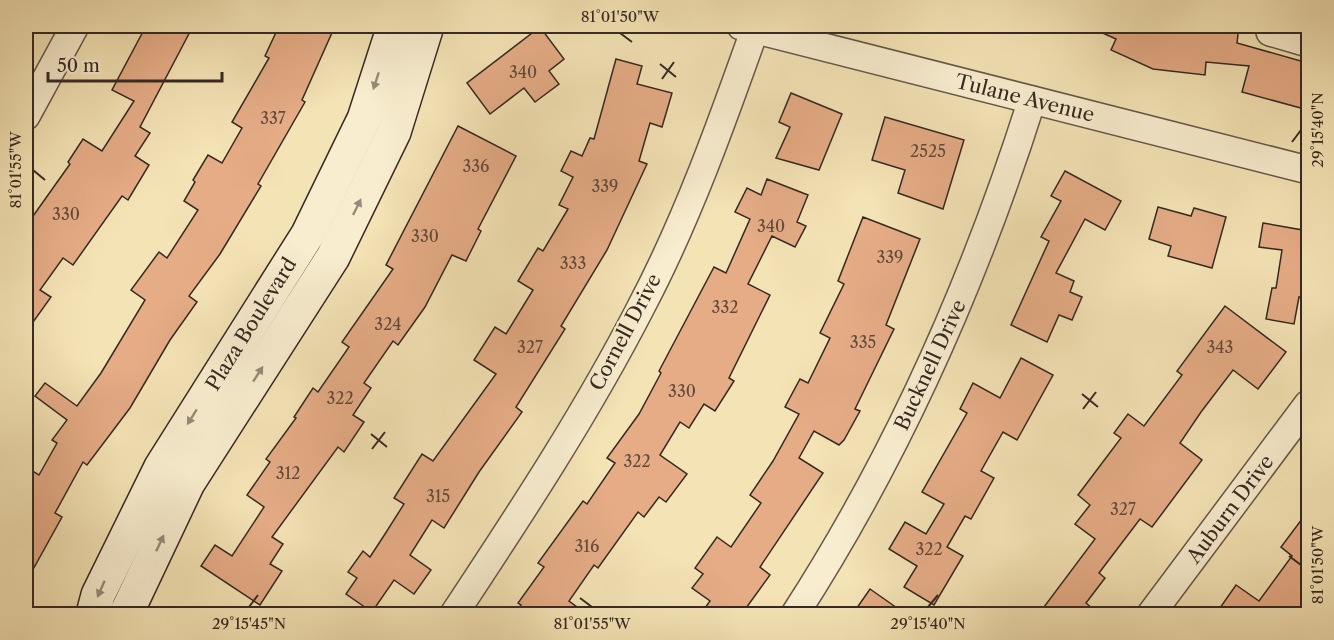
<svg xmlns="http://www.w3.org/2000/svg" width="1334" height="640" viewBox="0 0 1334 640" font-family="'Libre Caslon Text',serif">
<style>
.building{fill:#e5ac86;stroke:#352923;stroke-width:1.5}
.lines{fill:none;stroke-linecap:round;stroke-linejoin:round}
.street-casing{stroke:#655848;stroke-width:30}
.secondary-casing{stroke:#352923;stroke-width:36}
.street{stroke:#f8edcf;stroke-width:27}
.secondary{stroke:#f8edcf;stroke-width:33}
.oneway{fill:#968b79}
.ticks{fill:none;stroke:#352923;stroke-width:2}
.labels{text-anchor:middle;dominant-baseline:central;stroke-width:4.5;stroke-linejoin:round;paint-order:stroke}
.number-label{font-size:16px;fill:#614a3c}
.street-label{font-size:20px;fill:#352923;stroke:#f8edcf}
.neatline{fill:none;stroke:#352923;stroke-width:2}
.ticks-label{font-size:15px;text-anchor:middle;fill:#352923}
</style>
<rect width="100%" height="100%" fill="#f4e3b5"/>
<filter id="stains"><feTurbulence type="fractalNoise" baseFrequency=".00333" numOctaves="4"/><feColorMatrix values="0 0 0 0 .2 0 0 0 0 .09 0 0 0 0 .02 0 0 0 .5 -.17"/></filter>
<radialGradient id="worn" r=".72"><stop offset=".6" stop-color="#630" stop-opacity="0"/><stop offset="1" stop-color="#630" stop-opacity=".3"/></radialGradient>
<!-- building -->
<g class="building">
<path d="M146,26H193L140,127L150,133L135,156L149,165L128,200L122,196L73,265L63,258L40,290L51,297L26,332V226L70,164L68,162L83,139L102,151L134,101L112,90Z"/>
<path d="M279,26H335L302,100L305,102L258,184L261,186L220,254L189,296L197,302L170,340L130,408L87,465L83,462L55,513L62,517L26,582V467L39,475L57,443L52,440L67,420L35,396L45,383L77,406L101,373L145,300L131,290L159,252L167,258L198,210L184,201L195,182L193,180L208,155L222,163L242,128L232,122L269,58L265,56Z"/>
<path d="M1087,26H1239L1237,43L1308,63V110L1242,92L1249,66L1206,62L1205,75L1153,69L1111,50L1116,39Z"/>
<path d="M540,27L564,59L549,71L559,84L535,102L524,88L490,114L467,83Z"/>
<path d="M616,59L642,66L637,84L672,93L662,127L650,123L639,161L647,164L607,250L561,326L565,329L516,407L522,412L479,472L444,528L432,520L410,555L431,570L414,594L394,580L372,612L346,594L357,578L348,572L363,551L370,557L385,534L404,504L394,498L422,454L433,461L496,374L474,360L495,327L506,334L533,290L518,281L538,248L543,251L568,209L559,205L573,177L561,171L571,151L582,156L590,138L594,139Z"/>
<path d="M791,93L842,114L819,170L776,158L790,127L779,122Z"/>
<path d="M885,117L964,140L943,209L898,193L905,170L872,160Z"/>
<path d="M458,126L516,156L478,229L481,231L466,261L452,255L425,307L398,345L393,341L364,383L371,388L353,415L364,422L344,452L338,447L272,537L283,544L270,564L282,571L260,605L201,566L215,545L232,556L264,507L247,495L270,462L266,459L296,418L294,417L313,388L318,392L349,347L342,342L393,269L386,265Z"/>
<path d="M1065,171L1121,201L1105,230L1085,219L1056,273L1074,281L1070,292L1082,297L1072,320L1059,315L1047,342L1011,325L1049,241L1041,237L1061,201L1051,196Z"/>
<path d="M767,179L808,195L797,222L806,226L795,247L772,236L748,284L770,295L729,378L734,381L715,411L704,404L689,428L680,422L660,455L687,474L666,502L659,497L644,517L638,512L598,568L594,565L569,601L588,615H514L521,605L518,603L544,567L538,563L583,501L587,504L615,463L607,458L639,414L661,373L659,371L714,267L726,273L750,219L735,212L747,188L761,195Z"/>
<path d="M1158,207L1191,216L1194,208L1226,217L1212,268L1168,256L1171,246L1149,239Z"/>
<path d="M863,217L920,239L886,325L894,329L855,409L860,411L844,440L839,445L814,431L799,458L823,473L760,567L770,575L741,615H700L710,601L692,588L703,574L695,568L717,537L731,547L761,503L750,495L773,461L799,414L785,407L800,379L808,383L830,338L820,333L844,284L838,281Z"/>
<path d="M1263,223L1308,231V299L1299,297L1294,324L1266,319L1272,288H1276L1282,250L1259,247Z"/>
<path d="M1225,306L1286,352L1258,389L1233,370L1201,412L1180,443L1202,460L1152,527L1140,519L1099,573L1105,578L1086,603L1100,615H1038L1095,539L1075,524L1090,505L1078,495L1121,438L1114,433L1128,414L1144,426L1182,375L1177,371Z"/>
<path d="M1021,358L1053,375L1017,440L1003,432L981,471L994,478L971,519L965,516L947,547L963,556L934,605L904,587L917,566L889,549L905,522L926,534L944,504L922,492L967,413L960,409L973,383L1000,398Z"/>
<path d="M1308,511V599L1297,615H1215L1236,585L1259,601L1292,556L1281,547Z"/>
<path d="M870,589L907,615H852Z"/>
</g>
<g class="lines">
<defs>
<g id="street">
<path d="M741,26L1308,170"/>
<path d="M1270,32L1308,43"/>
<path d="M26,116L75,26"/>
<path d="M454,614C520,514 586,414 641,307C687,220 722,122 755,29"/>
<path d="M795,614C899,453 974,283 1032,100"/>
<path d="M1151,614L1308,404"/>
</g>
<g id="secondary">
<path d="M93,614L98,595L161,467L308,234L364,119L394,26"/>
<path d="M126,614L188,483L333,257L394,132L427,26"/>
</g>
</defs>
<!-- street casing -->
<use href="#street" class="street-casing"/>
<!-- secondary casing -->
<use href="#secondary" class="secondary-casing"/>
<!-- street -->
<use href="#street" class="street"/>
<!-- secondary -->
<use href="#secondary" class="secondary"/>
</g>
<!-- one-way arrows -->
<defs><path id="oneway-solid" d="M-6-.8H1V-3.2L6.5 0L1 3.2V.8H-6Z" transform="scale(1.5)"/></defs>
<g class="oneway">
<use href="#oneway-solid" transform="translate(376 81) rotate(108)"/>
<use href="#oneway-solid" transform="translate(357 207) rotate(-64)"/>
<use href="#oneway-solid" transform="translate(258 374) rotate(-57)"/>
<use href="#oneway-solid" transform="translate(192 417) rotate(122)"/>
<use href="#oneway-solid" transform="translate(160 543) rotate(-65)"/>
<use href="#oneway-solid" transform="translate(101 589) rotate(114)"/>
</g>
<!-- ticks -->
<path class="ticks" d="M620,33L632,42M660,64L676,77M662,79L674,62M1292,142L1301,130M33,170L45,180M1082,394L1098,407M1083,409L1096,392M371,434L387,447M372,449L385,432M1289,556L1301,565M580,598L592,607M249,607L258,595M928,607L938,595"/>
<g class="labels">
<!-- number labels -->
<g class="number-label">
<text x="523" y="72">340</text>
<text x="273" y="118">337</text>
<text x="928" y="151">2525</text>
<text x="476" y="166">336</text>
<text x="605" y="186">339</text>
<text x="66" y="214">330</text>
<text x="771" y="226">340</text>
<text x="425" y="236">330</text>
<text x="890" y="257">339</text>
<text x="573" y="263">333</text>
<text x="725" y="307">332</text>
<text x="388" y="324">324</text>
<text x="863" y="342">335</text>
<text x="530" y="347">327</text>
<text x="1220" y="347">343</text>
<text x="682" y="391">330</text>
<text x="340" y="398">322</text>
<text x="637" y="461">322</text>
<text x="288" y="473">312</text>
<text x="438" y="496">315</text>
<text x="1123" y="509">327</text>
<text x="587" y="546">316</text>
<text x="929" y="549">322</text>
</g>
<!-- street labels -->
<g class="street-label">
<text transform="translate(1025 98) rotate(14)">Tulane Avenue</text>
<text transform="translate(251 324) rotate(-58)">Plaza Boulevard</text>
<text transform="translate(625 332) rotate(-62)">Cornell Drive</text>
<text transform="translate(930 365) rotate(-65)">Bucknell Drive</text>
<text transform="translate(1230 509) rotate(-53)">Auburn Drive</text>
</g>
</g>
<!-- margin -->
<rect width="1334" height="640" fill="none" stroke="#f4e3b5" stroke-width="66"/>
<!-- scale -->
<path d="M48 72v9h174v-9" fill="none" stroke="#352923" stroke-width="3"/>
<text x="57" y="72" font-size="18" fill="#352923" stroke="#f8edcf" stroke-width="4.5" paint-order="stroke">50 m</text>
<rect x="33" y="33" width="1268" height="574" class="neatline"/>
<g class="ticks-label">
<text x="620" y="22">81°01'50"W</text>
<text transform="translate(1318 130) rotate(-90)" y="5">29°15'40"N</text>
<text transform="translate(16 170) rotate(-90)" y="5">81°01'55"W</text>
<text transform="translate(1318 565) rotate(-90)" y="5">81°01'50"W</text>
<text x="249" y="629">29°15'45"N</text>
<text x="592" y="629">81°01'55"W</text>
<text x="928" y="629">29°15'40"N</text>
</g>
<rect width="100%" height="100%" filter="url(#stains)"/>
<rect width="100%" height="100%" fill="url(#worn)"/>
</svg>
